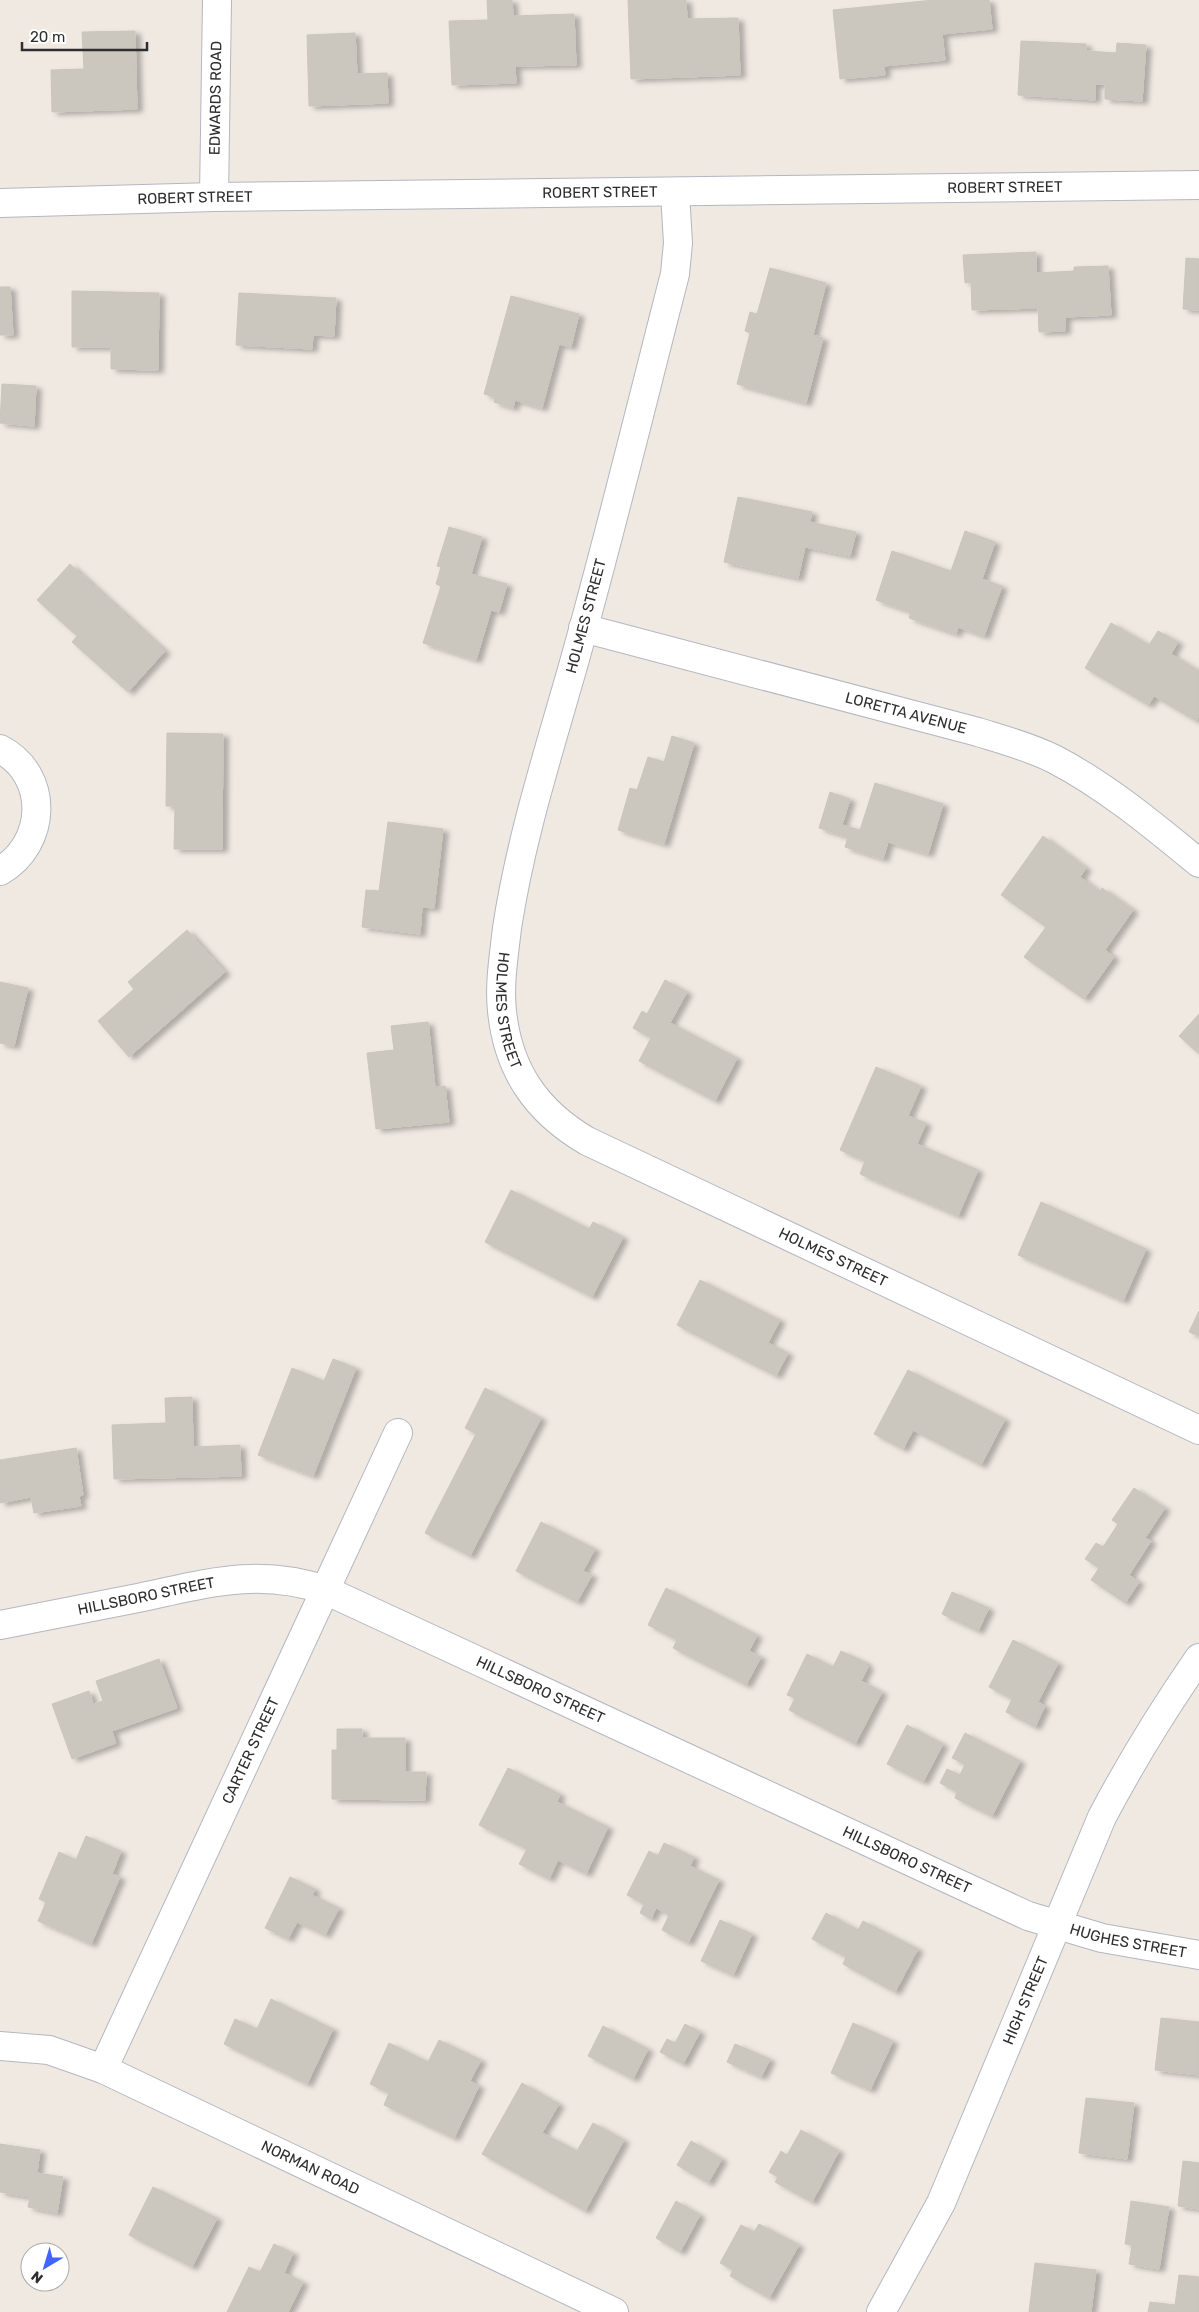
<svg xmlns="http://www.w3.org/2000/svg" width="1199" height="2312" font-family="Rubik,sans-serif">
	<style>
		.building { fill: #cbc7bf; stroke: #cbc5ba; filter: url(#shadow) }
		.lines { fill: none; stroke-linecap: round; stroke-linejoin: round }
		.minor-casing { stroke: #b4b7c1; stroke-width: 30 }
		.tertiary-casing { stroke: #b4b7c1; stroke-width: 30 }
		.minor { stroke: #fff; stroke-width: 28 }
		.tertiary { stroke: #fff; stroke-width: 28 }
		.labels { text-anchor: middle; stroke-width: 4.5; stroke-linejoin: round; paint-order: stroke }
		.street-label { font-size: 15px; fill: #2e2e2e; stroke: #fff }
	</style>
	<defs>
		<filter id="shadow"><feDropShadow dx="5.5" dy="3" stdDeviation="2.5" flood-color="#0004"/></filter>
	</defs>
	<rect width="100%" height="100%" fill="#efe9e1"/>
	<g class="building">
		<path d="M487,0H512L513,16L574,14L576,65L515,66L516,83L452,85L449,21L488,20Z"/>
		<path d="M628,0H686L687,19L738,18L740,75L631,79Z"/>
		<path d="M934,0H989L992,29L942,34L945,60L884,66L885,75L840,79L833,10Z"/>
		<path d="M135,31L137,109L52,112L51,70L84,69L82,32Z"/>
		<path d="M355,33L357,74L387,73L388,103L309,106L307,35Z"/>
		<path d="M1021,41L1086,44V51L1116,53L1117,43L1146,45L1142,101L1105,99V84H1095V100L1018,95Z"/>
		<path d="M1036,252V273L1074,271V267L1108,266L1111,315L1065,317V331L1039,332L1038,308L972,310L971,282L965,283L963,255Z"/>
		<path d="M1186,258L1199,259V310L1183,309Z"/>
		<path d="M770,268L826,283L813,335L823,338L806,403L737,384L750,333L745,331L750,312L757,314Z"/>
		<path d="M0,287H10L13,335H0Z"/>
		<path d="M72,291L159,293L158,370L111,369V347H72Z"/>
		<path d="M239,293L336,298L334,336L313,335L312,349L236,345Z"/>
		<path d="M511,296L579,314L571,347L559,344L542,408L515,400L513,408L494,402L495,397L484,394Z"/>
		<path d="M2,384L36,386L34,426L0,423Z"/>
		<path d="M738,497L812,512L810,522L856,532L850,556L805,547L798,578L724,562Z"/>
		<path d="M449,527L482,537L471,574L507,584L499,612L491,610L476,660L423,643L441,586L436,584L441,567L437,566Z"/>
		<path d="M965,531L995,542L982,579L1002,586L984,636L958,627L956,634L909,618L911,612L876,600L892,551L951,571Z"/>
		<path d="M70,564L165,651L128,692L72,642L77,636L37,600Z"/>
		<path d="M1111,623L1149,645L1158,631L1178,642L1171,654L1199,671V716L1196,721L1154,696L1148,705L1085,668Z"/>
		<path d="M167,733L223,734L222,849H174L175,806H166Z"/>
		<path d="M672,736L694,743L664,844L618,830L630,788L637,790L648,757L664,762Z"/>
		<path d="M875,783L943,804L928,854L888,842L883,859L845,847L848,837L819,828L830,792L850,799L842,825L860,830Z"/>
		<path d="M388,822L443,829L434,908L422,907L420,934L362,927L366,890L379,891Z"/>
		<path d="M1043,836L1086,868L1080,877L1100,892L1102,888L1133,910L1105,950L1114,957L1084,999L1024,957L1046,927L1001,895Z"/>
		<path d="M187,930L225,972L129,1057L98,1021L134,989L128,982Z"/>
		<path d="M665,980L687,992L670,1023L737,1058L715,1101L639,1061L651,1038L633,1028L642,1011L647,1014Z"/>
		<path d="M0,982L28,988L14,1046L0,1043Z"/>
		<path d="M1199,1014V1054L1179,1036Z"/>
		<path d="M428,1022L435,1087L445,1086L449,1122L376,1129L367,1053L394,1050L391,1026Z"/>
		<path d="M876,1067L921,1086L908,1116L926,1123L917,1144L978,1170L958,1216L860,1174L865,1161L840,1150Z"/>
		<path d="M511,1190L589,1229L593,1222L623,1237L592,1297L485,1242Z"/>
		<path d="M1041,1202L1146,1249L1123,1301L1018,1255Z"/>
		<path d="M700,1280L780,1320L768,1343L788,1353L776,1376L677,1325Z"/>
		<path d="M1199,1311V1336L1189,1332Z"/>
		<path d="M333,1359L356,1368L313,1476L258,1455L292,1368L324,1381Z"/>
		<path d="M908,1370L1005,1419L981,1465L913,1430L903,1449L874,1434Z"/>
		<path d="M485,1388L541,1418L470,1556L425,1533L476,1434L465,1428Z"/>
		<path d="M192,1397L193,1447L240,1445L241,1476L114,1479L112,1425L166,1423L165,1398Z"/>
		<path d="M76,1448L83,1495L79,1496L81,1506L34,1513L31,1497L0,1503V1460Z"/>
		<path d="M1134,1488L1165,1508L1145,1538L1151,1541L1129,1575L1139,1582L1125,1603L1091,1580L1099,1568L1085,1559L1096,1543L1103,1547L1118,1524L1112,1520Z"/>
		<path d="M541,1522L595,1549L583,1571L592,1575L577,1602L516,1571Z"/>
		<path d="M666,1588L757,1635L749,1651L761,1657L746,1685L673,1648L677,1640L648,1625Z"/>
		<path d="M952,1592L989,1608L978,1631L942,1614Z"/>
		<path d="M1013,1640L1058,1663L1038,1702L1045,1706L1035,1727L1006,1712L1012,1699L989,1687Z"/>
		<path d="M841,1651L865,1662L868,1667L861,1681L882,1692L855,1744L789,1710L795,1698L787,1695L807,1654L833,1667Z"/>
		<path d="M159,1659L177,1708L112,1731L116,1743L72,1759L52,1704L89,1691L93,1704L103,1701L96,1681Z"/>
		<path d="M907,1725L943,1744L923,1782L887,1764Z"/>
		<path d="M337,1729H362V1738H405V1772H426L425,1800L332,1799V1750H337Z"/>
		<path d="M965,1733L1020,1761L992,1816L955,1798L957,1792L940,1783L947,1769L960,1775L965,1764L952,1758Z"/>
		<path d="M508,1768L560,1794L557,1802L608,1827L586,1874L558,1860L549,1879L519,1864L527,1849L479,1825Z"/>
		<path d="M86,1836L121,1851L112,1874L120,1877L91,1944L38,1921L46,1902L39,1899L59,1852L76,1860Z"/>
		<path d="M664,1843L694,1857L690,1866L719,1880L688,1943L662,1930L669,1915L656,1908L651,1919L640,1913L644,1904L627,1895L649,1851L658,1856Z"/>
		<path d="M290,1877L315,1889L312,1895L339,1908L325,1935L297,1922L288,1939L265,1928Z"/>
		<path d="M826,1913L858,1930L863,1921L918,1949L895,1992L843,1964L846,1957L812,1939Z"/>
		<path d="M720,1920L752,1934L733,1975L701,1961Z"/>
		<path d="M271,1999L333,2029L307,2084L224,2044L235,2019L257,2029Z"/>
		<path d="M1161,2018L1199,2022V2075L1155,2070Z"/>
		<path d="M853,2023L893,2041L870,2090L831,2073Z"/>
		<path d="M685,2024L700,2032L683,2064L660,2052L667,2039L675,2043Z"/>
		<path d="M603,2026L648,2049L633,2079L588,2056Z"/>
		<path d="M439,2040L481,2060L470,2081L479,2086L454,2138L384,2105L389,2093L370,2084L389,2043L428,2062Z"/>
		<path d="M735,2044L770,2059L761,2077L727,2062Z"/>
		<path d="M522,2083L559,2104L542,2133L577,2151L593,2123L624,2140L585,2211L482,2154Z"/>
		<path d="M1086,2098L1134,2103L1127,2159L1079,2153Z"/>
		<path d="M801,2130L839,2151L812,2202L775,2182L778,2177L769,2172L781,2151L787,2155Z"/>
		<path d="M691,2141L722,2159L708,2183L677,2165Z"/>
		<path d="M0,2144L40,2150L37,2173L63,2177L57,2213L28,2207L30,2197L0,2192Z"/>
		<path d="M1183,2161L1199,2163V2209L1178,2206Z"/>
		<path d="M153,2187L217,2218L192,2267L129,2235Z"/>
		<path d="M676,2201L700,2215L680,2252L656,2238Z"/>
		<path d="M1131,2201L1169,2207L1159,2269L1129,2264L1132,2245L1125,2244Z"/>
		<path d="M759,2224L799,2245L769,2298L730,2276L733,2270L720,2263L741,2225L754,2232Z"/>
		<path d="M274,2244L293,2253L284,2273L303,2282L288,2312H227L249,2267L260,2272Z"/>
		<path d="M1035,2263L1096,2270L1091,2312H1029Z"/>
		<path d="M1179,2275L1199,2277V2312H1148L1150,2302L1175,2305Z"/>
	</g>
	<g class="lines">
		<g class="minor-casing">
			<g id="minor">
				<path id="s1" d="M675,193L678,243L675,274C642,402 611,531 575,659C550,748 521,836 507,928C504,955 499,984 502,1011C508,1070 536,1111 587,1141L1199,1430"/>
				<path id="s2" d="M214,197L217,0"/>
				<path id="s3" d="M0,203L214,197L1199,185"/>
				<path id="s4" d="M583,628L978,732C1004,740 1030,747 1054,759C1106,786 1154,826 1199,863"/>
				<path d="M0,749C50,775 47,844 0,871"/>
				<path id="s5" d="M0,1625C46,1616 92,1607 138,1598C205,1584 257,1567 325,1590L1028,1916L1102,1938L1199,1955"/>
				<path id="s6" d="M0,2046L49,2050L103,2069L614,2312"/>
				<path id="s7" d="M103,2069L398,1433"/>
			</g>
		</g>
		<g class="tertiary-casing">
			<g id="tertiary">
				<path id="s8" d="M881,2312L941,2203L1102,1817C1131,1762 1163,1710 1199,1658"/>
			</g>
		</g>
		<use href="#minor" class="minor"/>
		<use href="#tertiary" class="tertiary"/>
	</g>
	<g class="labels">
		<g class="street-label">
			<text dy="5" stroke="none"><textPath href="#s2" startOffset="99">EDWARDS ROAD</textPath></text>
			<text dy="5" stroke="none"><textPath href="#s3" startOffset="1005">ROBERT STREET</textPath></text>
			<text dy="5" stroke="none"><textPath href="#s3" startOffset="600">ROBERT STREET</textPath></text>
			<text dy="5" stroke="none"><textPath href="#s3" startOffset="195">ROBERT STREET</textPath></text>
			<text transform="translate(586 616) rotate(-75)" y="5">HOLMES STREET</text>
			<text dy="5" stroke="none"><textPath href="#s4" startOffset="334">LORETTA AVENUE</textPath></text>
			<text dy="5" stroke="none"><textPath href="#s1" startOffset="840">HOLMES STREET</textPath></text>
			<text dy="5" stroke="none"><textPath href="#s1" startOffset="1274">HOLMES STREET</textPath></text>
			<text dy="5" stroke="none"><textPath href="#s5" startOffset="149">HILLSBORO STREET</textPath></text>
			<text dy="5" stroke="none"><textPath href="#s5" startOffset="568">HILLSBORO STREET</textPath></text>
			<text dy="5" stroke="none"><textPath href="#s7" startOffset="351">CARTER STREET</textPath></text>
			<text dy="5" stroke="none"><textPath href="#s5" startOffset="972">HILLSBORO STREET</textPath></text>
			<text dy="5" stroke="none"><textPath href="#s5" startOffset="1209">HUGHES STREET</textPath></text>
			<text dy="5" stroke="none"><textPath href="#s8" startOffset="344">HIGH STREET</textPath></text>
			<text dy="5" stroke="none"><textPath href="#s6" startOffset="336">NORMAN ROAD</textPath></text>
		</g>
	</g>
	<g transform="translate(45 2267) rotate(218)"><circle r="24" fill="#ffffff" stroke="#ababab"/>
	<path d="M0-4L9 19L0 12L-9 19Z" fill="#4264fb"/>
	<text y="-8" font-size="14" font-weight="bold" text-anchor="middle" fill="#2e2e2e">N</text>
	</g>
	<path d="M22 42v8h125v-8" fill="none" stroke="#2e2e2e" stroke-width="2.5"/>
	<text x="30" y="42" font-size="15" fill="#2e2e2e" stroke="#ffffff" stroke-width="4" paint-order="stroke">20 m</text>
</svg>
